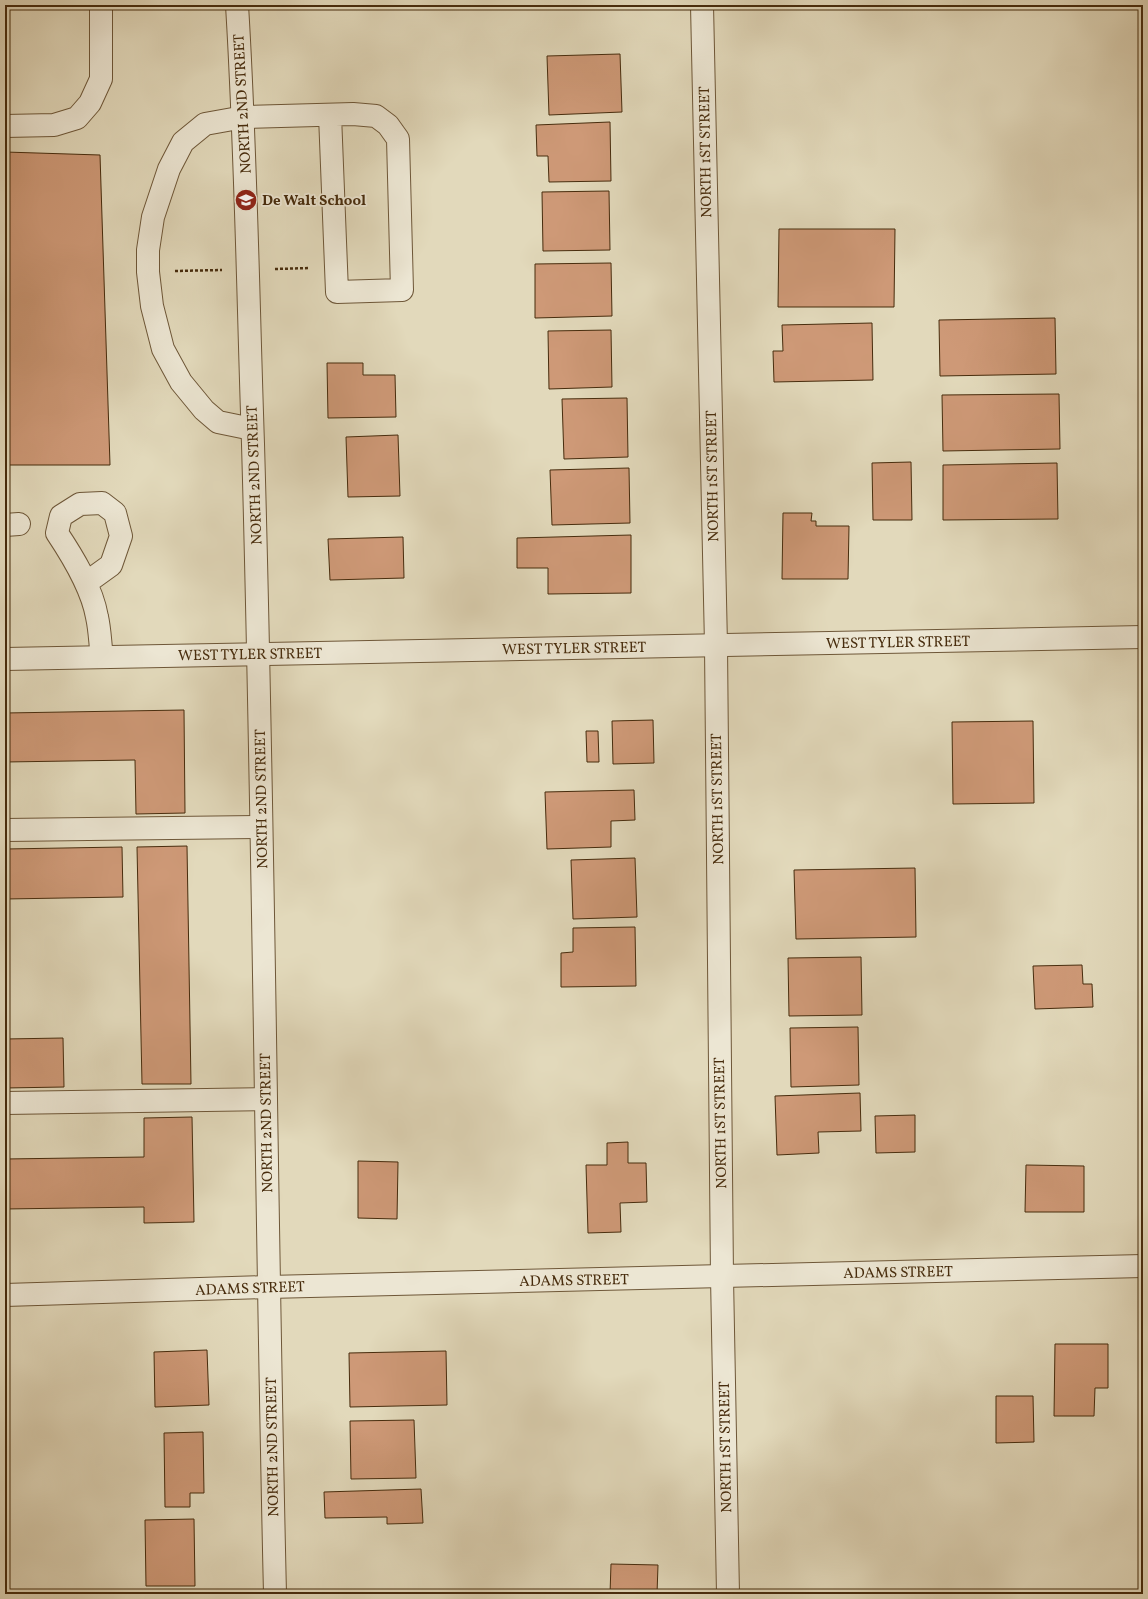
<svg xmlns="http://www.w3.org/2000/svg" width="1148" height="1599" font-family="Vollkorn,serif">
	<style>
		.building { fill: #ce9977; stroke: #472c0d }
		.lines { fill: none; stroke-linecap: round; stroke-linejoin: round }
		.minor-casing { stroke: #6e5738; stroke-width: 24 }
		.path { stroke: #472c0d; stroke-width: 2.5; stroke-dasharray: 3 2; stroke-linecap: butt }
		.minor { stroke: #ece6d3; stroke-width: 22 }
		.labels { text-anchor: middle; stroke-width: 3.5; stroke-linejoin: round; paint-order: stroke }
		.street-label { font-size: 15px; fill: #472c0d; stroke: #ece6d3 }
		.poi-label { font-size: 15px; font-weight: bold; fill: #472c0d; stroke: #ece6d3; text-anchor: start }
	</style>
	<rect width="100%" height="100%" fill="#e2d9bb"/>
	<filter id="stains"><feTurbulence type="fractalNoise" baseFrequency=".005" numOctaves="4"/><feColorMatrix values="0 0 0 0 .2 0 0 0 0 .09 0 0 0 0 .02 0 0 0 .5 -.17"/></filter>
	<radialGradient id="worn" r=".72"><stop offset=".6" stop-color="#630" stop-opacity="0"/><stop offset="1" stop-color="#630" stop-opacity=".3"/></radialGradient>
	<g class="building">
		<path d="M620,54L622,112L549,115L547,56Z"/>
		<path d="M610,122L611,181L549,182L548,156H537L536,125Z"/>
		<path d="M5,152L100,155L110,465H5Z"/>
		<path d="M609,191L610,250L543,251L542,192Z"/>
		<path d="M779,229H895L894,307H778Z"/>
		<path d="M611,263L612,316L535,318V264Z"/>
		<path d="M1055,318L1056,374L940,376L939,320Z"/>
		<path d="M872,323L873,380L774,382L773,351H783L782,325Z"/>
		<path d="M611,330L612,387L549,389L548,331Z"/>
		<path d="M327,363H363V375H395L396,417L328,418Z"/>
		<path d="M1059,394L1060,449L943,451L942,395Z"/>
		<path d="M627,398L628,457L564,459L562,399Z"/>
		<path d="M398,435L400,496L348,497L346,437Z"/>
		<path d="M911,462L912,520H873L872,463Z"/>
		<path d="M1057,463L1058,519L943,520V465Z"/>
		<path d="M629,468L630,523L552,525L550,470Z"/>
		<path d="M783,513H812L811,521H816V526H849L848,579H782Z"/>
		<path d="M631,535V593L548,594V568H517V538Z"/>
		<path d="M403,537L404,578L330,580L328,539Z"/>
		<path d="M184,710L185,813L136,814L135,760L5,762V713Z"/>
		<path d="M653,720L654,763L613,764L612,721Z"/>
		<path d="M1033,721L1034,803L953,804L952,722Z"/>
		<path d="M586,731H598L599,762H587Z"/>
		<path d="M634,790L635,820L611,821V847L547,849L545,792Z"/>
		<path d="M187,846L191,1084H142L137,847Z"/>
		<path d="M122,847L123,897L5,899V849Z"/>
		<path d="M635,858L637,917L573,919L571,860Z"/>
		<path d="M915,868L916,937L796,939L794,870Z"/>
		<path d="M635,927L636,986L561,987V953L573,952V928Z"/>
		<path d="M861,957L862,1015L789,1016L788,958Z"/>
		<path d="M1082,965L1083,984H1092L1093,1007L1035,1009L1033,966Z"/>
		<path d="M858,1027L859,1085L791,1087L790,1028Z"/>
		<path d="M63,1038L64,1087L5,1088V1039Z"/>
		<path d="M860,1093L861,1131L818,1132L819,1153L777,1155L775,1096Z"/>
		<path d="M915,1115V1152L876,1153L875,1116Z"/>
		<path d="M192,1117L194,1222L144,1223V1207L5,1209V1159L144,1157V1118Z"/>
		<path d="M628,1142V1163H646L647,1202L620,1203L621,1232L588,1233L586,1165H607V1143Z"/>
		<path d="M358,1161L398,1162L397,1219L358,1218Z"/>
		<path d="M1026,1165L1084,1166V1212H1025Z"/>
		<path d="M1055,1344H1108V1388H1095L1094,1416H1054Z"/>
		<path d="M207,1350L209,1405L155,1407L154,1352Z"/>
		<path d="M446,1351L447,1405L350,1407L349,1353Z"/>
		<path d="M996,1396H1033L1034,1442L996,1443Z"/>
		<path d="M414,1420L416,1478L351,1479L350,1421Z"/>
		<path d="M203,1432L204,1493H190V1507H165L164,1433Z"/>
		<path d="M421,1489L423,1523L387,1524V1517L325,1518L324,1492Z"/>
		<path d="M194,1519L195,1586H146L145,1520Z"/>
		<path d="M611,1564L658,1565L657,1594H610Z"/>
	</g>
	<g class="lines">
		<g class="minor-casing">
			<g id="minor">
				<path d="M237,5C246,151 248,298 253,444C264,827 266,1211 275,1594"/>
				<path d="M702,5L716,645L722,1277L728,1594"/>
				<path d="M5,126L54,125L77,118L90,103L101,79V5"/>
				<path d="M252,429L218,422L204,410L181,382L163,349L152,306L148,272V250L153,217L169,169L183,142L205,124L244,117L353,114L376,116L388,125L398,139L402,290L337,292L330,115"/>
				<path d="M5,525L19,524"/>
				<path d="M86,583L111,565L121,536L115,513L102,503L80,504L61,516L57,533C73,557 92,588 97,617C100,630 100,643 102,657"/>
				<path d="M5,659L1143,637"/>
				<path d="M5,830L261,827"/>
				<path d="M5,1103L265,1099"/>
				<path d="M5,1295L268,1287L1143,1266"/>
			</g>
		</g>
		<g class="path">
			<path d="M275,269L310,268"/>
			<path d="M175,271L222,270"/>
		</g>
		<use href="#minor" class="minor"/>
	</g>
	<defs>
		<g id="school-disc" transform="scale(1.15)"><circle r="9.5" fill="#8f2418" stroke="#ece6d3"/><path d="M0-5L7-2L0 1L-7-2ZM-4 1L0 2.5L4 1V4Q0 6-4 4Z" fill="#fff"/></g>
	</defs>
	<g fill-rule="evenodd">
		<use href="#school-disc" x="246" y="200"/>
	</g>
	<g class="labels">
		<g class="street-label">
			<text transform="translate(242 104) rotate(-93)" y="5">NORTH 2ND STREET</text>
			<text transform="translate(705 152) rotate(-91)" y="5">NORTH 1ST STREET</text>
			<text transform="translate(254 475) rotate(-92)" y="5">NORTH 2ND STREET</text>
			<text transform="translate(712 476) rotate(-91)" y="5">NORTH 1ST STREET</text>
			<text transform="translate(898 642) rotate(-1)" y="5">WEST TYLER STREET</text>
			<text transform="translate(574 648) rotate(-1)" y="5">WEST TYLER STREET</text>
			<text transform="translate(250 654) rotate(-1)" y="5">WEST TYLER STREET</text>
			<text transform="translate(261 799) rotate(-91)" y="5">NORTH 2ND STREET</text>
			<text transform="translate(717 799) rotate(-91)" y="5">NORTH 1ST STREET</text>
			<text transform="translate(266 1123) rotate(-91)" y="5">NORTH 2ND STREET</text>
			<text transform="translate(720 1123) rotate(-91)" y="5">NORTH 1ST STREET</text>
			<text transform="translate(898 1272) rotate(-1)" y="5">ADAMS STREET</text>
			<text transform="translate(574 1280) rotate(-1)" y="5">ADAMS STREET</text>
			<text transform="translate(250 1288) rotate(-2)" y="5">ADAMS STREET</text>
			<text transform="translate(272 1447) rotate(-91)" y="5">NORTH 2ND STREET</text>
			<text transform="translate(725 1447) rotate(-91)" y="5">NORTH 1ST STREET</text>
		</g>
		<g class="poi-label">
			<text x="262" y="205">De Walt School</text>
		</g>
	</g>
	<rect width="1148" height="1599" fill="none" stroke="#e2d9bb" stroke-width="20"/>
	<rect x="6" y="6" width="1136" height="1587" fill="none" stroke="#472c0d" stroke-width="2"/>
	<rect x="10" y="10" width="1128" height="1579" fill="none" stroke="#472c0d"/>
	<rect width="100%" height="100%" filter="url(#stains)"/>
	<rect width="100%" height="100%" fill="url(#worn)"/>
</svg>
